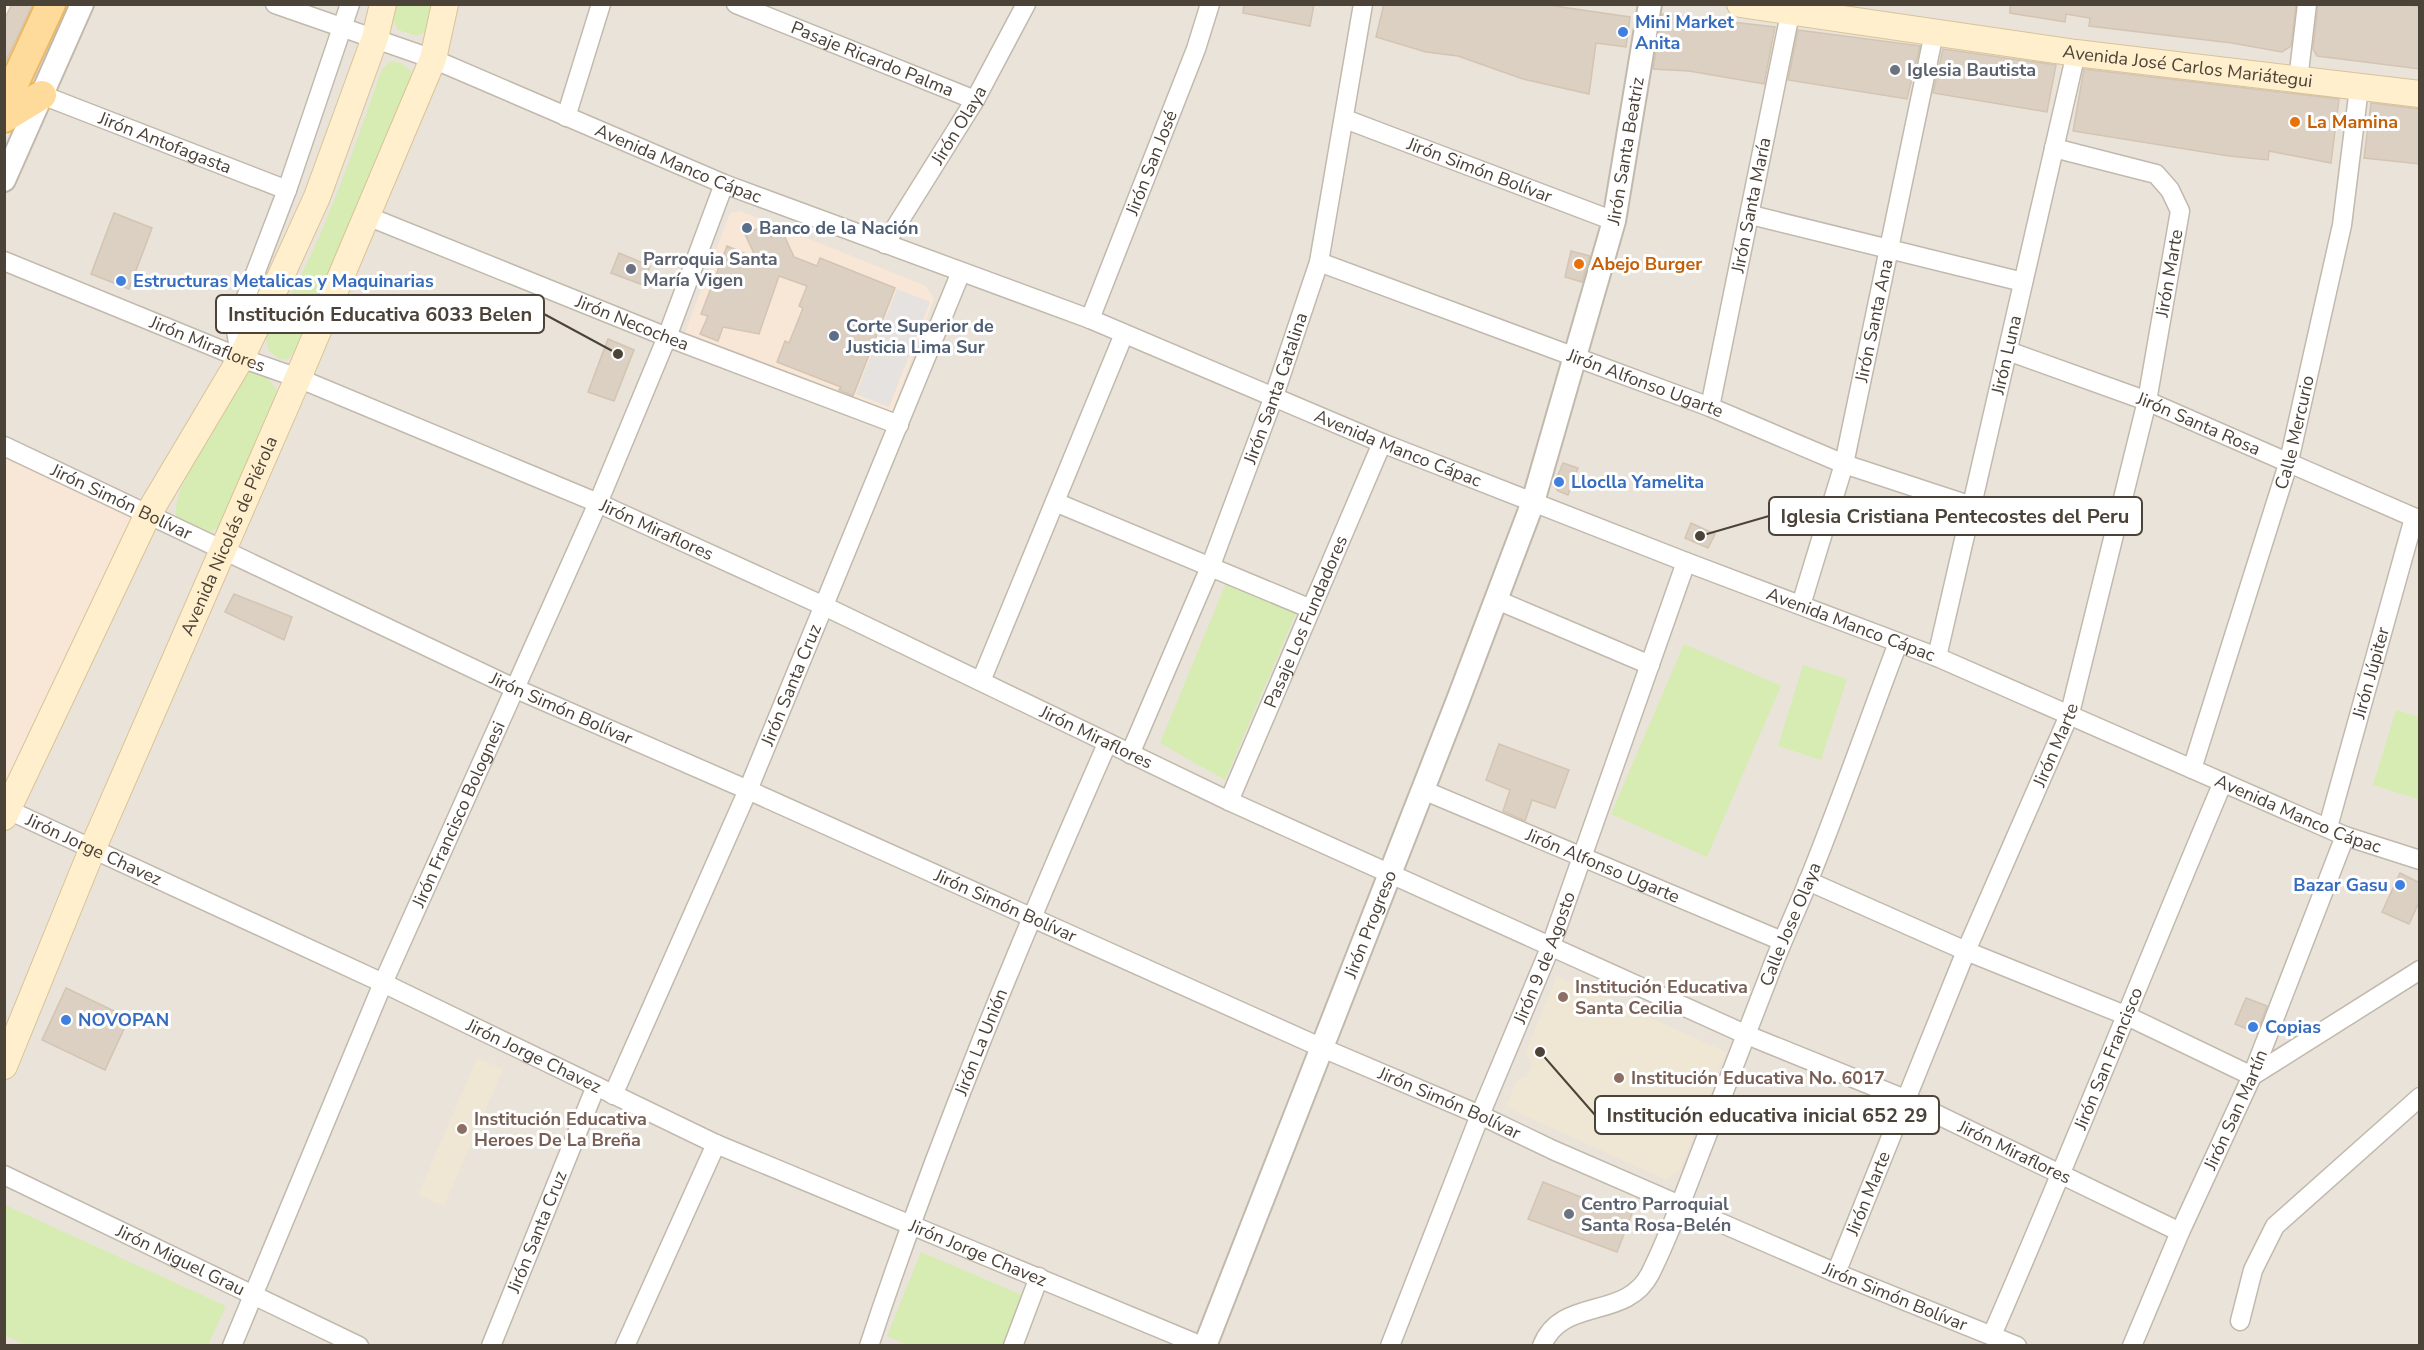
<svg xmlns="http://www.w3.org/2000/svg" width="2424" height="1350" font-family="'Nunito Sans',sans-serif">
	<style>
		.residential { fill: #eae3d9 }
		.commercial { fill: #f8e7d6 }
		.education { fill: #f0e6d4 }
		.green { fill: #d6ecb2 }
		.parking { fill: #e5e2df }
		.building { fill: #dcd0c2; stroke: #d4c4b2; stroke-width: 1.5 }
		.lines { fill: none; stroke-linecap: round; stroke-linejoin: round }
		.minor-casing { stroke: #c2b9ad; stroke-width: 21 }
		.tertiary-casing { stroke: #c2b9ad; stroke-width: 26 }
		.secondary-casing { stroke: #d8c399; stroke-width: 28 }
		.primary-casing { stroke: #ebb864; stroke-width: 32 }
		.minor { stroke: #fff; stroke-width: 18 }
		.tertiary { stroke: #fff; stroke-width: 22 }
		.secondary { stroke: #ffefcc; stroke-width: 26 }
		.primary { stroke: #ffdb9b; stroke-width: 28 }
		.shop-dot { fill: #3f7fe0; stroke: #fff; stroke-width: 2 }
		.worship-dot { fill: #6b7280; stroke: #fff; stroke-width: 2 }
		.food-dot { fill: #e8710a; stroke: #fff; stroke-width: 2 }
		.service-dot { fill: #5c6f8a; stroke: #fff; stroke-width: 2 }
		.education-dot { fill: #8d6e63; stroke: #fff; stroke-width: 2 }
		.labels { text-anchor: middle; stroke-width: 6; stroke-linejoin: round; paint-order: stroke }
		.shop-label { font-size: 18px; font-weight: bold; fill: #366cbe; stroke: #fff; text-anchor: start }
		.street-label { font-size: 18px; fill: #4b4238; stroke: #fff }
		.worship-label { font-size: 18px; font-weight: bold; fill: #5b616d; stroke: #fff; text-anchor: start }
		.food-label { font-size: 18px; font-weight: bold; fill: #c56008; stroke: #fff; text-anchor: start }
		.service-label { font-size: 18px; font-weight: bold; fill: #4e5e75; stroke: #fff; text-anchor: start }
		.education-label { font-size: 18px; font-weight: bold; fill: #785e54; stroke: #fff; text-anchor: start }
		.leader { fill: none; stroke: #4b4238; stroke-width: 2 }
		.callout-dot { fill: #4b4238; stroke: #fff; stroke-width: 2 }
		.callout { fill: #fff; stroke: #4b4238; stroke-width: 2 }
		.callout-label { font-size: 20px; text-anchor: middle; font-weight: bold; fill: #4b4238 }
	</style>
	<rect width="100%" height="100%" fill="#f6f2eb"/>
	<path class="residential" d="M66,5H2419V1345L5,1346V139Z"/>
	<g class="commercial">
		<path d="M740,211L926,286L934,299L892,412L685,333L730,213Z"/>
		<path d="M5,445L140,500L5,798Z"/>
	</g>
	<g class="education">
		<path d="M1557,976L1726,1052L1680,1170L1666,1180L1506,1107L1517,1080L1527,1077L1532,1064L1526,1052Z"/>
		<path d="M477,1058L503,1069L444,1206L418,1195Z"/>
	</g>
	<g class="green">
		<path d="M396,5H435L426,31L417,36L398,30L393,20Z"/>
		<path d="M391,61L401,63L411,71L409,86L298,347L288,359L281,360L269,351L266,338C317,259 351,158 382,69Z"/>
		<path d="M250,370L264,375L280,393L222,525C214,531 206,534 196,530C189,528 181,525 177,518C167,495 228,402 242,377Z"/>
		<path d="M1226,583L1296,613L1225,780L1160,743Z"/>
		<path d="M1684,644L1781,686L1707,857L1611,814Z"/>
		<path d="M1803,665L1847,679L1821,760L1778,746Z"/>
		<path d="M2396,710L2419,717L2418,799L2373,785Z"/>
		<path d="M5,1205L226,1306L208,1345L27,1346L5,1335Z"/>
		<path d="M921,1252L1022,1295L1003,1345H907L887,1336Z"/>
	</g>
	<path class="parking" d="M897,289L930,302L889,407L856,394Z"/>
	<g class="building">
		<path d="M12,4H33L4,65V20Z"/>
		<path d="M1244,4H1314L1310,26L1243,13Z"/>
		<path d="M1384,4H1541L1630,17L1626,47L1596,43L1589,94L1523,79L1458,56L1426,52L1376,37Z"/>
		<path d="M2010,4H2296L2291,46L2282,52L2232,43L2089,26L2090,18L2066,14L2065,22L2010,13Z"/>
		<path d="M2318,4H2404L2420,7V69L2317,56L2313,49Z"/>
		<path d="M1662,14L1775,27L1764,84L1689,71L1653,69Z"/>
		<path d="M1798,30L1920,46L1907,99L1788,80Z"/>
		<path d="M1943,49L2056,65L2047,112L1933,93Z"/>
		<path d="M2084,69L2339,99L2331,163L2269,151L2268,160L2229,156L2073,131Z"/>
		<path d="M2371,103L2420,109V164L2364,158Z"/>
		<path d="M114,213L152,228L129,289L91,274Z"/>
		<path d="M765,225L770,237L784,235L794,257L817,266L820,258L895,288L853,396L839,390L841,387L777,362L785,341L789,343L803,308L799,306L807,286L779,276L759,334L723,327L718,341L700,334L708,316L701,314L727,246L756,258L745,234Z"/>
		<path d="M1571,251L1590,256L1582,282L1565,277Z"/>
		<path d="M619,253L650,266L643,285L611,273Z"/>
		<path d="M608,339L634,350L614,401L588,392Z"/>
		<path d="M1563,463L1578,468L1568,495L1558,491L1554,485Z"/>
		<path d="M1691,523L1715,534L1708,548L1685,538Z"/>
		<path d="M234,594L292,617L284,640L225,612Z"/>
		<path d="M1499,744L1569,770L1555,808L1532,800L1525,821L1503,811L1510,790L1486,780Z"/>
		<path d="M2400,873L2420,883V900L2409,924L2382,912Z"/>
		<path d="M66,988L129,1018L105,1070L42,1040Z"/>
		<path d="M2246,998L2267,1006L2257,1033L2235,1024Z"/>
		<path d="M1543,1182L1611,1209L1616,1197L1635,1206L1617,1252L1528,1219Z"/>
	</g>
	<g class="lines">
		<g class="minor-casing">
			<g id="minor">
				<path id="s1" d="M275,4L433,59L724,184L1090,319L1382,443L1686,562L1937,657L2345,836L2420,860"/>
				<path id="s2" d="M736,4L975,100"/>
				<path d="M2298,80L2307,4"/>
				<path id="s3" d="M42,95L287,190"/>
				<path d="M566,117L601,4"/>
				<path id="s4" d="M1345,119L1614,221"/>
				<path d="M1751,215L2023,282"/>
				<path id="s5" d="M367,216L667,337L899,425"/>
				<path id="s6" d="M885,244L975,100L1026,4"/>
				<path id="s7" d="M4,261L241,358L298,378L598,503L824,606L1229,801L1747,1035L1905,1099L2180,1232"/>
				<path id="s8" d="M1319,262L1710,407L1844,464L1972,506"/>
				<path id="s9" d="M1090,319L1196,49L1210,4"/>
				<path id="s10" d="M2008,351L2147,401L2420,520"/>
				<path d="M241,358L235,326L287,190L350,4"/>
				<path id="s11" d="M1710,407L1792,4"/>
				<path id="s12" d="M4,446L514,688L748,790L1320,1047L1480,1115L1553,1150L1836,1273L2017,1346"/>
				<path d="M1055,502L1311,609"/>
				<path d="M1497,600L1650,665"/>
				<path id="s13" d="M1801,605L1844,464L1934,33"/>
				<path id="s14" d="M1937,657L2076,53"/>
				<path d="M981,681L1124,334"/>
				<path id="s15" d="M1130,754L1211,565L1273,399L1319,262L1363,4"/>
				<path id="s16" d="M2192,769L2289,461L2342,225L2359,88"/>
				<path id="s17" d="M1423,790L1782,941"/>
				<path id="s18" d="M1229,801L1382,443"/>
				<path id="s19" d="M4,808L383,983L716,1144L1202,1346"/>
				<path id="s20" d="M2328,827L2414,518"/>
				<path d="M1808,881L1966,951L2125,1015L2252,1076L2420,970"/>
				<path id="s21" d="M613,1095L748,790L961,272"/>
				<path id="s22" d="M4,1175L359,1346"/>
				<path id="s23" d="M1836,1273L1966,951L2070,713L2147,401L2180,211L2170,190L2156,174L2054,148"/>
				<path d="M2240,1321L2253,1270L2275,1226L2420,1097"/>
				<path id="s24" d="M1992,1335C2072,1152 2145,966 2223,782"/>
				<path id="s25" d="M232,1346L383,983L598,503L667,337L724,184"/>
				<path id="s26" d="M491,1346L596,1086"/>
				<path d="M625,1346L716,1144"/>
				<path id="s27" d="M869,1346C937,1141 1020,941 1107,744"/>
				<path d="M1013,1346L1039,1277"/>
				<path id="s28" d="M1390,1346L1480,1115L1550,948L1686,562"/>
				<path id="s29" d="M1542,1346C1561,1296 1626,1321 1650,1274C1669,1236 1684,1195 1699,1156C1722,1097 1745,1038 1768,978C1780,945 1795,914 1808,882C1840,803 1868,722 1898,643"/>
				<path id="s30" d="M2132,1346L2180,1232L2252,1076L2345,836"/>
			</g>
		</g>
		<g class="tertiary-casing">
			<g id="tertiary">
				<path d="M4,180L82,4"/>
				<path id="s31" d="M1205,1346L1458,700L1533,502L1614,221L1650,4"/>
			</g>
		</g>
		<g class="secondary-casing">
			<g id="secondary">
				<path id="s32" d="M1740,4L2076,53L2420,94"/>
				<path d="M4,817L147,516L241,358L280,278L317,197L375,38L383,4"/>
				<path id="s33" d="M4,1066L92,850L298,378L433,59L445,4"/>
			</g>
		</g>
		<g class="primary-casing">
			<g id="primary">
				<path d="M4,105L51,4"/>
				<path d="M4,118L42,95"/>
			</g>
		</g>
		<use href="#minor" class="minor"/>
		<use href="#tertiary" class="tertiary"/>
		<use href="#secondary" class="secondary"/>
		<use href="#primary" class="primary"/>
	</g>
	<g class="shop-dot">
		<circle cx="1623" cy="32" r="6"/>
		<circle cx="121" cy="281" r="6"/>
		<circle cx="1559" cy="482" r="6"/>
		<circle cx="2400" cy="885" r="6"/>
		<circle cx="66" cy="1020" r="6"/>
		<circle cx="2253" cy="1027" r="6"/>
	</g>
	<g class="worship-dot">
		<circle cx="1895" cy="70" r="6"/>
		<circle cx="631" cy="269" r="6"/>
		<circle cx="1569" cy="1214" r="6"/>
	</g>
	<g class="food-dot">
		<circle cx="2295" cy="122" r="6"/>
		<circle cx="1579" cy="264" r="6"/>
	</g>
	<g class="service-dot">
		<circle cx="747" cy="228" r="6"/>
		<circle cx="834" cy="336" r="6"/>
	</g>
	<g class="education-dot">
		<circle cx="1563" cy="997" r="6"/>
		<circle cx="1619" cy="1078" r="6"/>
		<circle cx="462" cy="1129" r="6"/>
	</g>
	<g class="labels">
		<g class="shop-label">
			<text x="1635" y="28">Mini Market<tspan x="1635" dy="21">Anita</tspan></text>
			<text x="133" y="287">Estructuras Metalicas y Maquinarias</text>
			<text x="1571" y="488">Lloclla Yamelita</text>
			<text x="2388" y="891" text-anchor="end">Bazar Gasu</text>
			<text x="78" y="1026">NOVOPAN</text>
			<text x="2265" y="1033">Copias</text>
		</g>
		<g class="street-label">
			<text dy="6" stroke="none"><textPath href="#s2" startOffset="147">Pasaje Ricardo Palma</textPath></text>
			<text dy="6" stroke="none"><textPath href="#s32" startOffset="452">Avenida José Carlos Mariátegui</textPath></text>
			<text dy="6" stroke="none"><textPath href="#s6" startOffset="140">Jirón Olaya</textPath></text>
			<text dy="6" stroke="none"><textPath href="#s3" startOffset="132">Jirón Antofagasta</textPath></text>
			<text dy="6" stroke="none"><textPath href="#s31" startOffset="1269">Jirón Santa Beatriz</textPath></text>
			<text dy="6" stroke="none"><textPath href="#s9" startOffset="168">Jirón San José</textPath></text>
			<text dy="6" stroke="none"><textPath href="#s1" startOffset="434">Avenida Manco Cápac</textPath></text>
			<text dy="6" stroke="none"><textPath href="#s4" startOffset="144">Jirón Simón Bolívar</textPath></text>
			<text dy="6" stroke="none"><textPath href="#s11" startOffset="206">Jirón Santa María</textPath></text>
			<text dy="6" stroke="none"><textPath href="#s23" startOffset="1058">Jirón Marte</textPath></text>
			<text dy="6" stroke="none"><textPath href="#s13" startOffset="294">Jirón Santa Ana</textPath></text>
			<text dy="6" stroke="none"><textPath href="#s5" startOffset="286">Jirón Necochea</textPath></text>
			<text dy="6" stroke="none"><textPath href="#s7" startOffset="220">Jirón Miraflores</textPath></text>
			<text dy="6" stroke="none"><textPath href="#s14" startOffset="310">Jirón Luna</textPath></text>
			<text dy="6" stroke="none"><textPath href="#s8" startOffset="348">Jirón Alfonso Ugarte</textPath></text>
			<text dy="6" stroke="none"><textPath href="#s15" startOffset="394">Jirón Santa Catalina</textPath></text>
			<text dy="6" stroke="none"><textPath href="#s10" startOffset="204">Jirón Santa Rosa</textPath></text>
			<text dy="6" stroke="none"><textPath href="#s16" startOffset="352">Calle Mercurio</textPath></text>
			<text dy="6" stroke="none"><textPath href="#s1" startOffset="1208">Avenida Manco Cápac</textPath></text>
			<text dy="6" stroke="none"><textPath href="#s12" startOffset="130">Jirón Simón Bolívar</textPath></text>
			<text dy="6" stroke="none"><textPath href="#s7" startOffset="706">Jirón Miraflores</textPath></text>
			<text dy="6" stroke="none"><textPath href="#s33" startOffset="576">Avenida Nicolás de Piérola</textPath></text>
			<text dy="6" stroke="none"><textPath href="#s18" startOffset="195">Pasaje Los Fundadores</textPath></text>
			<text dy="6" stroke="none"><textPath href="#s1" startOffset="1694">Avenida Manco Cápac</textPath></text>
			<text dy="6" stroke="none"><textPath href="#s20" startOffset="160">Jirón Júpiter</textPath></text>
			<text dy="6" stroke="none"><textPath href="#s21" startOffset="447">Jirón Santa Cruz</textPath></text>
			<text dy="6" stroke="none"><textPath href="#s12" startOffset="616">Jirón Simón Bolívar</textPath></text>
			<text dy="6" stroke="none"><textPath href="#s7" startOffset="1192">Jirón Miraflores</textPath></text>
			<text dy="6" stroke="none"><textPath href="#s23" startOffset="572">Jirón Marte</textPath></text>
			<text dy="6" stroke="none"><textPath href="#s1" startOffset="2180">Avenida Manco Cápac</textPath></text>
			<text dy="6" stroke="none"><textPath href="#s25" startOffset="578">Jirón Francisco Bolognesi</textPath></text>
			<text dy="6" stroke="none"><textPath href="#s19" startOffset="99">Jirón Jorge Chavez</textPath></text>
			<text dy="6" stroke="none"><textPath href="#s17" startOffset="195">Jirón Alfonso Ugarte</textPath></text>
			<text dy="6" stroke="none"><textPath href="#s12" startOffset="1102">Jirón Simón Bolívar</textPath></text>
			<text dy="6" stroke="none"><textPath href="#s31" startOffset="453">Jirón Progreso</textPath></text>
			<text dy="6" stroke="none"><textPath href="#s29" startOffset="512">Calle Jose Olaya</textPath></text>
			<text dy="6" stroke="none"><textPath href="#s28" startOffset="418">Jirón 9 de Agosto</textPath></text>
			<text dy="6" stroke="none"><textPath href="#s27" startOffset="324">Jirón La Unión</textPath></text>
			<text dy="6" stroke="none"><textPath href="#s19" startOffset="585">Jirón Jorge Chavez</textPath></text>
			<text dy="6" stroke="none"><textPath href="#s24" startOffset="300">Jirón San Francisco</textPath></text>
			<text dy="6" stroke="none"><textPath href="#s12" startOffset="1588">Jirón Simón Bolívar</textPath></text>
			<text dy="6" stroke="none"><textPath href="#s30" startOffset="258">Jirón San Martín</textPath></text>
			<text dy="6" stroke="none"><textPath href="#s7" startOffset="2200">Jirón Miraflores</textPath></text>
			<text dy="6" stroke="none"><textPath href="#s23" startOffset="86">Jirón Marte</textPath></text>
			<text dy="6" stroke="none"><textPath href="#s26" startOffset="123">Jirón Santa Cruz</textPath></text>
			<text dy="6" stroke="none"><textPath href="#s19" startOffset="1071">Jirón Jorge Chavez</textPath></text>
			<text dy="6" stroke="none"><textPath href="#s22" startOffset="196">Jirón Miguel Grau</textPath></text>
			<text dy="6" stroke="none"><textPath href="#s12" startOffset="2074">Jirón Simón Bolívar</textPath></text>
		</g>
		<g class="worship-label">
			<text x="1907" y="76">Iglesia Bautista</text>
			<text x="643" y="265">Parroquia Santa<tspan x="643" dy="21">María Vigen</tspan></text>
			<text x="1581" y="1210">Centro Parroquial<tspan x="1581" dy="21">Santa Rosa-Belén</tspan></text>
		</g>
		<g class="food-label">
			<text x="2307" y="128">La Mamina</text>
			<text x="1591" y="270">Abejo Burger</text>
		</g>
		<g class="service-label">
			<text x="759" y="234">Banco de la Nación</text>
			<text x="846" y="332">Corte Superior de<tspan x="846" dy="21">Justicia Lima Sur</tspan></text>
		</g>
		<g class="education-label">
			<text x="1575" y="993">Institución Educativa<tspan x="1575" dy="21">Santa Cecilia</tspan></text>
			<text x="1631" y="1084">Institución Educativa No. 6017</text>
			<text x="474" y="1125">Institución Educativa<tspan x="474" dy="21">Heroes De La Breña</tspan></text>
		</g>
	</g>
	<path class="leader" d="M618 354L544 314M1700 536L1769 516M1540 1052L1595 1115"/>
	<g class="callout-dot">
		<circle cx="618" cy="354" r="6"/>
		<circle cx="1700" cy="536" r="6"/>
		<circle cx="1540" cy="1052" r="6"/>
	</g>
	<g class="callout">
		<rect x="216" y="295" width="328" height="38" rx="6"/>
		<rect x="1769" y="497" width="373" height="38" rx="6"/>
		<rect x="1595" y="1096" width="344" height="38" rx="6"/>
	</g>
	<g class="callout-label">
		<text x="380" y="321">Institución Educativa 6033 Belen</text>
		<text x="1955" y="523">Iglesia Cristiana Pentecostes del Peru</text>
		<text x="1767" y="1122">Institución educativa inicial 652 29</text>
	</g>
	<rect width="2424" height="1350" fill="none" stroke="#4b4238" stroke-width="12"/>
</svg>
